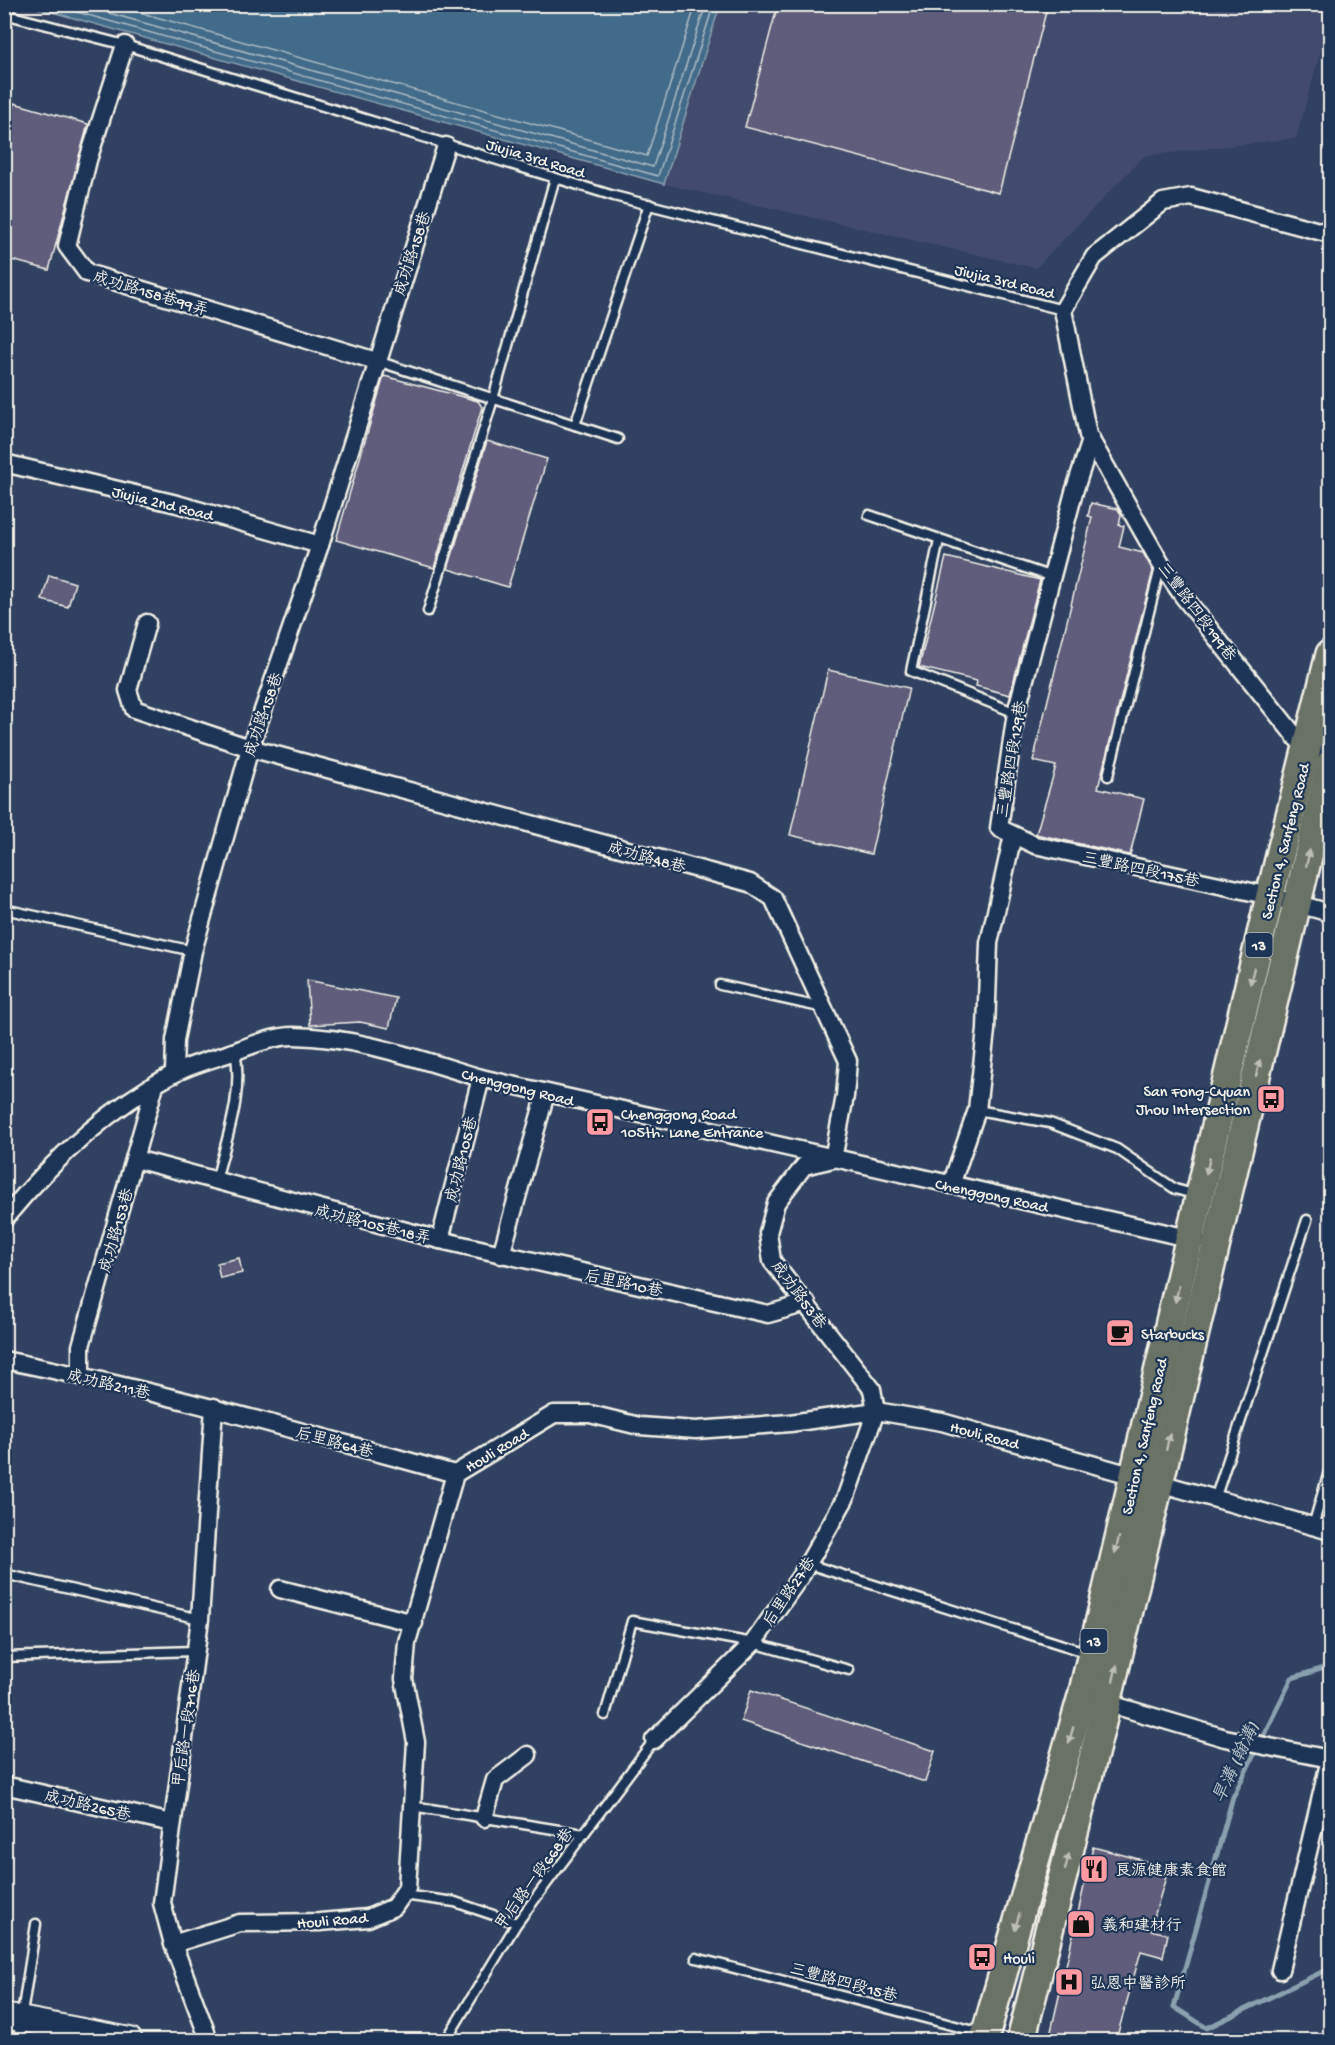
<svg xmlns="http://www.w3.org/2000/svg" width="1335" height="2045" font-family="'Gochi Hand','LXGW WenKai TC',sans-serif">
	<style>
		.built { fill: #424c6d }
		.water { fill: #426b89; stroke: #89a1af; stroke-width: 1.5 }
		.lines { fill: none; stroke-linecap: round; stroke-linejoin: round }
		.shore { stroke: #adbbc2; stroke-width: 1.5 }
		.stream { stroke: #89a1af; stroke-width: 5 }
		.building { fill: #5e5c7c; stroke: #f4f1e8; stroke-width: 1.5 }
		.lane-casing { stroke: #f4f1e8; stroke-width: 13 }
		.street-casing { stroke: #f4f1e8; stroke-width: 21 }
		.secondary-casing { stroke: #f4f1e8; stroke-width: 28 }
		.primary-casing { stroke: #f4f1e8; stroke-width: 32 }
		.lane { stroke: #1d3557; stroke-width: 8 }
		.street { stroke: #1d3557; stroke-width: 16 }
		.secondary { stroke: #1d3557; stroke-width: 24 }
		.primary { stroke: #6b7165; stroke-width: 27 }
		.oneway { fill: #bdbeb4 }
		.labels { text-anchor: middle; stroke-width: 4.5; stroke-linejoin: round; paint-order: stroke }
		.shield { fill: #1d3557; stroke: #b4b9bc; stroke-width: 1.5 }
		.shield-label { font-size: 15px; font-weight: bold; fill: #f4f1e8 }
		.street-label { font-size: 16px; fill: #f4f1e8; stroke: #1d3557 }
		.poi-label { font-size: 16px; fill: #f4f1e8; stroke: #1d3557; text-anchor: start }
		.water-label { font-size: 18px; font-style: italic; fill: #b6c2c7; stroke: #1d3557 }
	</style>
	<rect width="100%" height="100%" fill="#304162"/>
	<filter id="ink" filterUnits="userSpaceOnUse"><feTurbulence type="fractalNoise" baseFrequency=".0167" numOctaves="2"/><feDisplacementMap in="SourceGraphic" scale="12" xChannelSelector="R" yChannelSelector="G"/><feConvolveMatrix kernelMatrix="1 2 1 2 8 2 1 2 1" color-interpolation-filters="sRGB"/></filter>
	<g filter="url(#ink)">
		<path class="built" d="M1330,4V18L1296,138L1144,156L1036,268L664,184L27,5Z"/>
		<path class="water" d="M27,5H720L664,184Z"/>
		<g class="lines">
			<g class="shore">
				<path d="M49,4L658,176L714,4"/>
				<path d="M77,4L653,167L706,4"/>
				<path d="M110,4L647,156L696,4"/>
			</g>
			<path class="stream" d="M1330,1666L1292,1678L1233,1797L1174,2007L1207,2028L1330,1968"/>
		</g>
		<g class="building">
			<path d="M778,4H1048L999,193L745,127Z"/>
			<path d="M14,103L88,124L49,270L4,258V135Z"/>
			<path d="M384,376L478,401L482,407L434,568L336,540Z"/>
			<path d="M487,441L547,459L508,587L448,569Z"/>
			<path d="M1091,503L1118,509L1121,515L1119,525L1124,526L1119,547L1143,553L1153,571L1098,788L1144,799L1130,855L1036,834L1056,766L1033,761L1087,539L1092,517L1088,516Z"/>
			<path d="M946,557L1040,580L1010,695L976,686L977,681L919,667Z"/>
			<path d="M49,575L75,583L68,607L42,600Z"/>
			<path d="M828,670L909,688L871,854L790,835Z"/>
			<path d="M307,980L396,998L389,1028L360,1022L310,1025Z"/>
			<path d="M239,1258L242,1273L220,1278L217,1263Z"/>
			<path d="M751,1690L935,1751L925,1782L741,1721Z"/>
			<path d="M1093,1847L1169,1867L1150,1930L1168,1934L1163,1957L1141,1951L1116,2040H1049Z"/>
		</g>
		<g class="lines">
			<g class="lane-casing">
				<g id="lane">
					<path d="M4,14L125,45L614,196L1063,310"/>
					<path d="M377,361L618,439"/>
					<path d="M575,425L649,204"/>
					<path d="M869,515L1052,577"/>
					<path d="M939,540L911,671L1016,713"/>
					<path d="M428,611L493,399L555,178"/>
					<path d="M1108,776L1161,564"/>
					<path d="M4,909L193,951"/>
					<path d="M720,985L824,1008"/>
					<path d="M977,1110L1050,1123L1117,1149L1175,1189L1197,1195"/>
					<path d="M216,1181C226,1139 244,1095 235,1051"/>
					<path d="M1215,1499L1307,1220"/>
					<path d="M1313,1526L1330,1468"/>
					<path d="M808,1564L1088,1653"/>
					<path d="M4,1574L200,1619"/>
					<path d="M4,1657L195,1651"/>
					<path d="M605,1715L632,1621L753,1643L849,1670"/>
					<path d="M412,1806L584,1834"/>
					<path d="M403,1895L455,1902L517,1923"/>
					<path d="M696,1958L982,2033"/>
					<path d="M18,2040L36,1924"/>
					<path d="M446,2040L517,1923L654,1740"/>
				</g>
			</g>
			<g class="street-casing">
				<g id="street">
					<path d="M125,45L88,160L67,246L87,273L376,361"/>
					<path d="M1330,234L1191,197L1163,202L1094,257L1063,310L1088,435L1161,564L1183,596L1307,751L1330,752"/>
					<path d="M1091,440L1074,492L1016,713L999,828L1035,845L1270,896L1330,913"/>
					<path d="M4,463L177,504L320,545"/>
					<path d="M147,623L128,690L134,709L250,748L750,883L773,898L848,1061L845,1096L833,1159L804,1166L776,1203L768,1233L772,1261L872,1389L876,1411L845,1499L802,1574L753,1643L654,1740"/>
					<path d="M174,1074L175,1040L193,951L250,748L320,545L446,146"/>
					<path d="M135,1159L440,1240L768,1314L807,1303"/>
					<path d="M951,1185L977,1110L986,1030L989,943L1013,835"/>
					<path d="M4,1219C51,1162 107,1109 173,1074C192,1064 213,1059 233,1052C252,1045 274,1036 294,1036C358,1037 421,1060 481,1078L1197,1240"/>
					<path d="M440,1240L481,1078"/>
					<path d="M501,1255L546,1093"/>
					<path d="M4,1360C157,1390 306,1433 455,1474"/>
					<path d="M81,1375V1346L155,1085"/>
					<path d="M280,1589L414,1623"/>
					<path d="M1100,1701L1225,1738L1330,1759"/>
					<path d="M4,1785L172,1823"/>
					<path d="M484,1818L495,1780L528,1755"/>
					<path d="M173,1944L240,1923L320,1922L368,1918L394,1907L407,1888L416,1742L404,1679L407,1642L455,1474L554,1414H590L639,1426L696,1430L790,1423L876,1411L942,1422L1330,1531"/>
					<path d="M1280,1970L1330,1759"/>
					<path d="M209,2040L173,1944L162,1903L200,1619L214,1407"/>
				</g>
			</g>
			<g class="secondary-casing">
				<path id="secondary" d="M4,2016L130,2040"/>
			</g>
			<g class="primary-casing">
				<g id="primary">
					<path d="M984,2040L1082,1696L1270,896L1330,654"/>
					<path d="M1021,2040L1107,1703L1330,764"/>
				</g>
			</g>
			<use href="#lane" class="lane"/>
			<use href="#street" class="street"/>
			<use href="#secondary" class="secondary"/>
			<use href="#primary" class="primary"/>
		</g>
		<defs><path id="oneway-solid" d="M-6-.8H1V-3.2L6.5 0L1 3.2V.8H-6Z" transform="scale(1.5)"/></defs>
		<g class="oneway">
			<use href="#oneway-solid" transform="translate(1308 858) rotate(-77)"/>
			<use href="#oneway-solid" transform="translate(1252 976) rotate(103)"/>
			<use href="#oneway-solid" transform="translate(1258 1068) rotate(-76)"/>
			<use href="#oneway-solid" transform="translate(1208 1166) rotate(103)"/>
			<use href="#oneway-solid" transform="translate(1177 1294) rotate(103)"/>
			<use href="#oneway-solid" transform="translate(1168 1442) rotate(-77)"/>
			<use href="#oneway-solid" transform="translate(1117 1545) rotate(104)"/>
			<use href="#oneway-solid" transform="translate(1115 1673) rotate(-77)"/>
			<use href="#oneway-solid" transform="translate(1071 1735) rotate(106)"/>
			<use href="#oneway-solid" transform="translate(1067 1862) rotate(-76)"/>
			<use href="#oneway-solid" transform="translate(1017 1922) rotate(106)"/>
		</g>
	</g>
	<defs>
		<g id="bus-square" transform="scale(1.5)"><rect x="-9" y="-9" width="18" height="18" rx="4" fill="#ff9aa2" stroke="#1d3557"/><path d="M-5-6H5V4H4V6H2V4H-2V6H-4V4H-5ZM-3.5-4V0h7V-4ZM-3.5 1.2v1.5H-2V1.2ZM2 1.2v1.5H3.5V1.2Z" fill="#111"/></g>
		<g id="cafe-square" transform="scale(1.5)"><rect x="-9" y="-9" width="18" height="18" rx="4" fill="#ff9aa2" stroke="#1d3557"/><path d="M-5.5-4.5H6V0H3Q3 3.5 0 3.5H-2.5Q-5.5 3.5-5.5 0ZM3-3.2v2h1.7v-2ZM-6 4.5H4V6H-6Z" fill="#111"/></g>
		<g id="restaurant-square" transform="scale(1.5)"><rect x="-9" y="-9" width="18" height="18" rx="4" fill="#ff9aa2" stroke="#1d3557"/><path d="M-5-6h1v4h1v-4h1v4h1v-4h1v5L-1.5 .5V6h-2V.5L-5-1ZM5-6V6H3V1.5H1.5Q1.5-4 5-6Z" fill="#111"/></g>
		<g id="shop-square" transform="scale(1.5)"><rect x="-9" y="-9" width="18" height="18" rx="4" fill="#ff9aa2" stroke="#1d3557"/><path d="M-5-2.5h2.3a2.7 3.5 0 0 1 5.4 0H5L5.5 6h-11ZM-1.5-2.5h3a1.5 2.3 0 0 0-3 0Z" fill="#111"/></g>
		<g id="hospital-square" transform="scale(1.5)"><rect x="-9" y="-9" width="18" height="18" rx="4" fill="#ff9aa2" stroke="#1d3557"/><path d="M-5-5h3v3.5h4V-5h3V5h-3V1.5h-4V5h-3Z" fill="#111"/></g>
	</defs>
	<g fill-rule="evenodd">
		<use href="#bus-square" x="1271" y="1099"/>
		<use href="#bus-square" x="600" y="1122"/>
		<use href="#cafe-square" x="1120" y="1333"/>
		<use href="#restaurant-square" x="1094" y="1869"/>
		<use href="#shop-square" x="1081" y="1924"/>
		<use href="#bus-square" x="982" y="1957"/>
		<use href="#hospital-square" x="1069" y="1982"/>
	</g>
	<g class="labels">
		<g class="shield">
			<rect x="1245.5" y="933" width="27" height="24" rx="4.5"/>
			<rect x="1080.5" y="1629" width="27" height="24" rx="4.5"/>
		</g>
		<g class="shield-label">
			<text x="1259" y="950">13</text>
			<text x="1094" y="1646">13</text>
		</g>
		<g class="street-label">
			<text transform="translate(536 157) rotate(17)" y="6">Jiujia 3rd Road</text>
			<text transform="translate(411 253) rotate(-72)" y="6">成功路158巷</text>
			<text transform="translate(1005 280) rotate(14)" y="6">Jiujia 3rd Road</text>
			<text transform="translate(151 292) rotate(17)" y="6">成功路158巷99弄</text>
			<text transform="translate(163 502) rotate(14)" y="6">Jiujia 2nd Road</text>
			<text transform="translate(1198 611) rotate(53)" y="6">三豐路四段199巷</text>
			<text transform="translate(262 714) rotate(-71)" y="6">成功路158巷</text>
			<text transform="translate(1010 759) rotate(-81)" y="6">三豐路四段129巷</text>
			<text transform="translate(1284 841) rotate(-76)" y="6">Section 4, Sanfeng Road</text>
			<text transform="translate(647 856) rotate(15)" y="6">成功路48巷</text>
			<text transform="translate(1141 868) rotate(12)" y="6">三豐路四段175巷</text>
			<text transform="translate(518 1086) rotate(14)" y="6">Chenggong Road</text>
			<text transform="translate(460 1159) rotate(-76)" y="6">成功路105巷</text>
			<text transform="translate(992 1194) rotate(12)" y="6">Chenggong Road</text>
			<text transform="translate(373 1223) rotate(14)" y="6">成功路105巷18弄</text>
			<text transform="translate(115 1230) rotate(-74)" y="6">成功路153巷</text>
			<text transform="translate(624 1282) rotate(12)" y="6">后里路10巷</text>
			<text transform="translate(800 1294) rotate(53)" y="6">成功路53巷</text>
			<text transform="translate(109 1383) rotate(13)" y="6">成功路211巷</text>
			<text transform="translate(985 1434) rotate(15)" y="6">Houli Road</text>
			<text transform="translate(1143 1436) rotate(-77)" y="6">Section 4, Sanfeng Road</text>
			<text transform="translate(335 1441) rotate(15)" y="6">后里路64巷</text>
			<text transform="translate(496 1449) rotate(-31)" y="6">Houli Road</text>
			<text transform="translate(788 1591) rotate(-56)" y="6">后里路27巷</text>
			<text transform="translate(185 1728) rotate(-82)" y="6">甲后路一段716巷</text>
			<text transform="translate(88 1804) rotate(13)" y="6">成功路265巷</text>
			<text transform="translate(533 1878) rotate(-54)" y="6">甲后路一段668巷</text>
			<text transform="translate(332 1919) rotate(-5)" y="6">Houli Road</text>
			<text transform="translate(844 1981) rotate(15)" y="6">三豐路四段15巷</text>
		</g>
		<g class="poi-label">
			<text x="1250" y="1096" text-anchor="end">San Fong-Cyuan<tspan x="1250" dy="18">Jhou Intersection</tspan></text>
			<text x="621" y="1119">Chenggong Road<tspan x="621" dy="18">105th. Lane Entrance</tspan></text>
			<text x="1141" y="1339">Starbucks</text>
			<text x="1115" y="1875">良源健康素食館</text>
			<text x="1102" y="1930">義和建材行</text>
			<text x="1003" y="1963">Houli</text>
			<text x="1090" y="1988">弘恩中醫診所</text>
		</g>
		<g class="water-label">
			<text transform="translate(1235 1762) rotate(-65)" y="6">旱溝 (翰溝)</text>
		</g>
	</g>
	<rect width="1335" height="2045" fill="none" stroke="#1d3557" stroke-width="24"/>
	<rect x="12" y="12" width="1311" height="2021" fill="none" stroke="#f4f1e8" stroke-width="2" filter="url(#ink)"/>
</svg>
